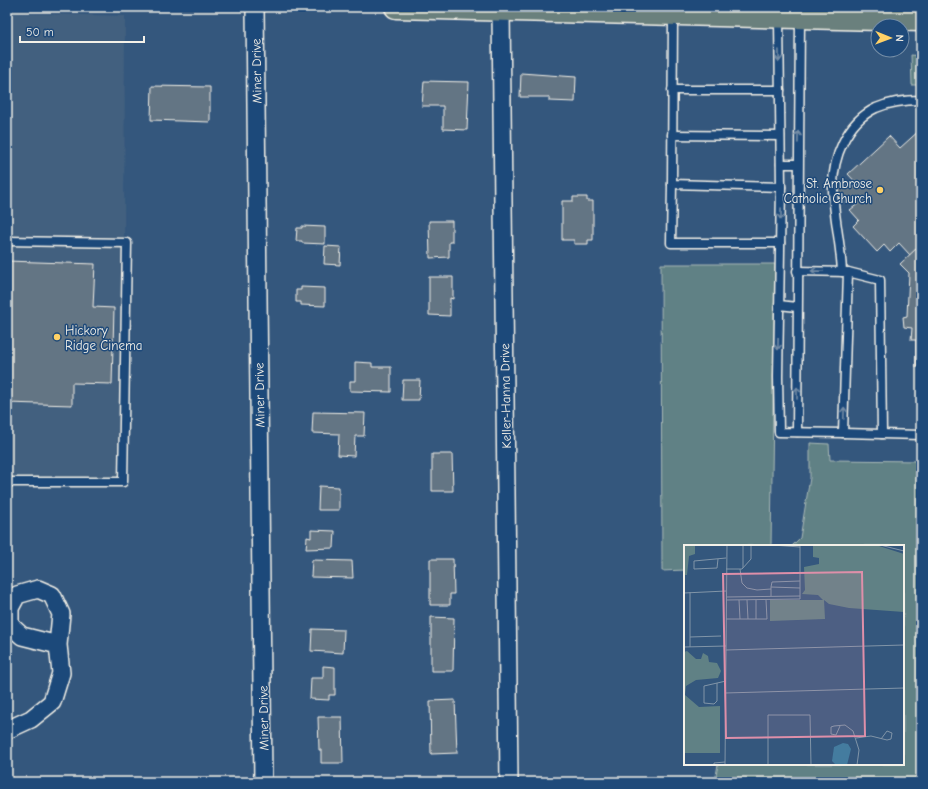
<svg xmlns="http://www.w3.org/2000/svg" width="928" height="789" font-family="'Comic Neue',sans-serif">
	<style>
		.built { fill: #42607f }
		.green { fill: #608185; stroke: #aab9b6 }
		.building { fill: #647484; stroke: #f4f1e8 }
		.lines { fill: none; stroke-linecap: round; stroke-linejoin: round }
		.service-casing { stroke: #f4f1e8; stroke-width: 11 }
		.minor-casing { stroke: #f4f1e8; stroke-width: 20 }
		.primary-casing { stroke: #f4f1e8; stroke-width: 25 }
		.service { stroke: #1f4a7a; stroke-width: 8 }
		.minor { stroke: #1f4a7a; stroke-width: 17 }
		.primary { stroke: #6a807d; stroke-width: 22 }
		.oneway { stroke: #748da6 }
		.poi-dot { fill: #ffd166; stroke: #1f4a7a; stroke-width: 1.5 }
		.labels { text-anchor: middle; stroke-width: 3; stroke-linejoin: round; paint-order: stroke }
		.street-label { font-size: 13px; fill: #f4f1e8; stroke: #1f4a7a }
		.poi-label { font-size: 13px; fill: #f4f1e8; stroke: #1f4a7a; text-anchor: end }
		.inset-road { fill: none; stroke: #8195a8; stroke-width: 1 }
		.view { fill: #de8fa9; fill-opacity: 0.15; stroke: #de8fa9; stroke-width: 2 }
		.inset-edge { fill: none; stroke: #f4f1e8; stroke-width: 2 }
	</style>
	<rect width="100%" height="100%" fill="#34577d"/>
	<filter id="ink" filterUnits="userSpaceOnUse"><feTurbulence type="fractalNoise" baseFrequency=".025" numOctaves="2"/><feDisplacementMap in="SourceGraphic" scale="8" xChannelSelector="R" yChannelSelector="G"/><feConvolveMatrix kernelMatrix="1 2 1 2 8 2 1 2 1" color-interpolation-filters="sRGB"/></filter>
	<g filter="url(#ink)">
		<path class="built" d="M7,13L125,16L123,482H7Z"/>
		<g class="green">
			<path d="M911,55L921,56V85H912Z"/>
			<path d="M661,264H775L771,546H685V570L662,571Z"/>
			<path d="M810,443L829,444L830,460L921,461V782H715L718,764H903V546H792L800,538L810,478Z"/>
		</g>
		<g class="building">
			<path d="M521,73L576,77L575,102L549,101V97H520Z"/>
			<path d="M424,81L469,82L467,130L443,129V106H422Z"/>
			<path d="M152,86L210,87V122L151,120Z"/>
			<path d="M921,129V244L910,255L899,243L890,252L884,245L877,252L853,226L859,220L850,210L859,203L841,202L837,194L841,186L860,187L848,174L889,136L900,148Z"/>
			<path d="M573,197H587V201H593V240H588V244H574V240H562V201H573Z"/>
			<path d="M429,221H452V242H449V257L430,258Z"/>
			<path d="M302,226L325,227V244L302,243V241H296L297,228H302Z"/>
			<path d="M921,244V367H916V340H911L912,328L904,327L903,317L907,316L909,273L900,264Z"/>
			<path d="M325,246L341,247L340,265L324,264Z"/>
			<path d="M7,261L95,264L93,307L114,308L112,384L72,383V405L7,403Z"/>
			<path d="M429,277H453V299L450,298V316L429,315Z"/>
			<path d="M301,287L325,288V306L301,305V302H296V290H301Z"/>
			<path d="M355,362L372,363V367H391V392L350,391V381H355Z"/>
			<path d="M403,380H420L419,400H402Z"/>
			<path d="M313,412L365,413L364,436H355L354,456L338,455L339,434L312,433Z"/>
			<path d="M432,454H452L453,491H432Z"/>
			<path d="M319,486L339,487V510H318Z"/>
			<path d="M311,530L335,531L334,548L306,549L307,537L311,538Z"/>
			<path d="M430,559H453L454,594H450V605H430Z"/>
			<path d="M312,560L352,561L353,578L311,577Z"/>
			<path d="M431,617L454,618L453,671H431Z"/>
			<path d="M312,629L344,630L343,653L311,651Z"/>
			<path d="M323,666L335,667V695H329V700L310,699L311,678H323Z"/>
			<path d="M455,700L457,753L431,754L430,701Z"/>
			<path d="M318,717H342L343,763H321V750H319Z"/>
		</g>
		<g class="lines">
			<g class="service-casing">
				<g id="service">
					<path d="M673,15L672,184L781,187"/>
					<path d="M779,18L781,187L778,377L779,432L843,433L848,272L797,271"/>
					<path d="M672,90H780"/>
					<path d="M672,135L780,136"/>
					<path d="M781,164H798"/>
					<path d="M672,184L671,243H780"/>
					<path d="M7,241L127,243L123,482H7"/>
					<path d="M842,272C841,245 834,218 833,190C832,159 846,122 876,108C890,102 906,100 921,100"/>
					<path d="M848,272L880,280L882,434"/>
					<path d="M779,305L797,307"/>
					<path d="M797,432L800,17"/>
					<path d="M843,433L921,435"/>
				</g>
			</g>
			<g class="minor-casing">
				<g id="minor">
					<path d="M255,7L263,782"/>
					<path d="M501,10L509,782"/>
					<path d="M7,730L31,719L52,702L61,673L58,645L61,614L52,595L38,589L17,595L10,608V625L22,636L58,645"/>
				</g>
			</g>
			<g class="primary-casing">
				<path id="primary" d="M396,7L921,20"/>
			</g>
			<use href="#service" class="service"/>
			<use href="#minor" class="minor"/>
			<use href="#primary" class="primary"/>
		</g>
		<defs><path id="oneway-shaft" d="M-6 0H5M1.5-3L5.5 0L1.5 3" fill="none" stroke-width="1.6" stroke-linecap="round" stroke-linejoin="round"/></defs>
		<g class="oneway">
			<use href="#oneway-shaft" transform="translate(779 56) rotate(89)"/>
			<use href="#oneway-shaft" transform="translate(798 137) rotate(-89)"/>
			<use href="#oneway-shaft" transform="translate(781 214) rotate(91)"/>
			<use href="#oneway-shaft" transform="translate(817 271) rotate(-178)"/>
			<use href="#oneway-shaft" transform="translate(778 344) rotate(91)"/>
			<use href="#oneway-shaft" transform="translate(797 393) rotate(-90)"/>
			<use href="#oneway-shaft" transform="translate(844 413) rotate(-88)"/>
		</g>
	</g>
	<g class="poi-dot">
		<circle cx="880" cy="190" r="4"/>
		<circle cx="57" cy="337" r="4"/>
	</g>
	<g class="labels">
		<g class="street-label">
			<text transform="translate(256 71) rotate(-91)" y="5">Miner Drive</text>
			<text transform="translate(259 395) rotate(-91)" y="5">Miner Drive</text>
			<text transform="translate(505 396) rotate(-91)" y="5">Keller-Hanna Drive</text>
			<text transform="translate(263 718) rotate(-91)" y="5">Miner Drive</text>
		</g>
		<g class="poi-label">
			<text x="872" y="188">St. Ambrose<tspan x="872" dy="15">Catholic Church</tspan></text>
			<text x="65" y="335" text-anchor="start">Hickory<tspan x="65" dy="15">Ridge Cinema</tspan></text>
		</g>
	</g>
	<g transform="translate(684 545)">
		<rect width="220" height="220" fill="#34577d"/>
		<path d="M0,0H11V9L5,11L3,30H0ZM129,0H192L220,9V67L165,63L145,59L140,55L141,74L86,76V55H139L134,50L118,49L121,45L120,22L135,19V13L129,12ZM3,106L12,114H17L19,108L24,111L25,117L33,118L37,126L34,133L12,135L2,141L1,150L15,162L36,161V208H0V107Z" fill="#608185"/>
		<path d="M159,198L164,199L167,204L163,220H152L148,216L150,202Z" fill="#447c9f"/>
		<path class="inset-road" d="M59,0V23M88,0L116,2M196,0L220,6M34,14L33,23L10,24V16L42,13M42,24H58L67,14V0M56,24L58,38L63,43L73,45L87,44M87,42L88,37L116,36M116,43V0M6,47V102M0,48L42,46M42,52L116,51M42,55L116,54V43L87,42V51M55,55L56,74M63,55L64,74M42,74H72V55M72,74H83L82,55M6,92L37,91M0,102L42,101M42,105L220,100M33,138V156L30,159L20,158V141L42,136M41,148L220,143M156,181L152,190L147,189V182L150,181L161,180L169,186L175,205L173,220M172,193L187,191L203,195L207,194L208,188L203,186L197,194M30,220V218L41,217M41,220L43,0M84,220V170H126L127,220"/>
		<path class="view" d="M178,27L181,191L42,193L39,29Z"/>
		<rect width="220" height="220" class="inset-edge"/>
	</g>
	<rect width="928" height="789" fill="none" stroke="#1f4a7a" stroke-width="24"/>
	<rect x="12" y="12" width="904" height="765" fill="none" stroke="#f4f1e8" stroke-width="1.5" filter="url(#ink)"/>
	<g transform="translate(890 38) rotate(91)"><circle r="19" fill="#1f4a7a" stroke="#748da6"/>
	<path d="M0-3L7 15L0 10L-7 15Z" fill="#ffd166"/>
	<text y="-6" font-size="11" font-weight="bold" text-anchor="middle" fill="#f4f1e8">N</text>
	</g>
	<path d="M20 36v6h124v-6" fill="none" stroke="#f4f1e8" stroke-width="2"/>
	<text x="26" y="36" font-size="12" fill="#f4f1e8" stroke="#1f4a7a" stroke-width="3" paint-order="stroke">50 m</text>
</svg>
